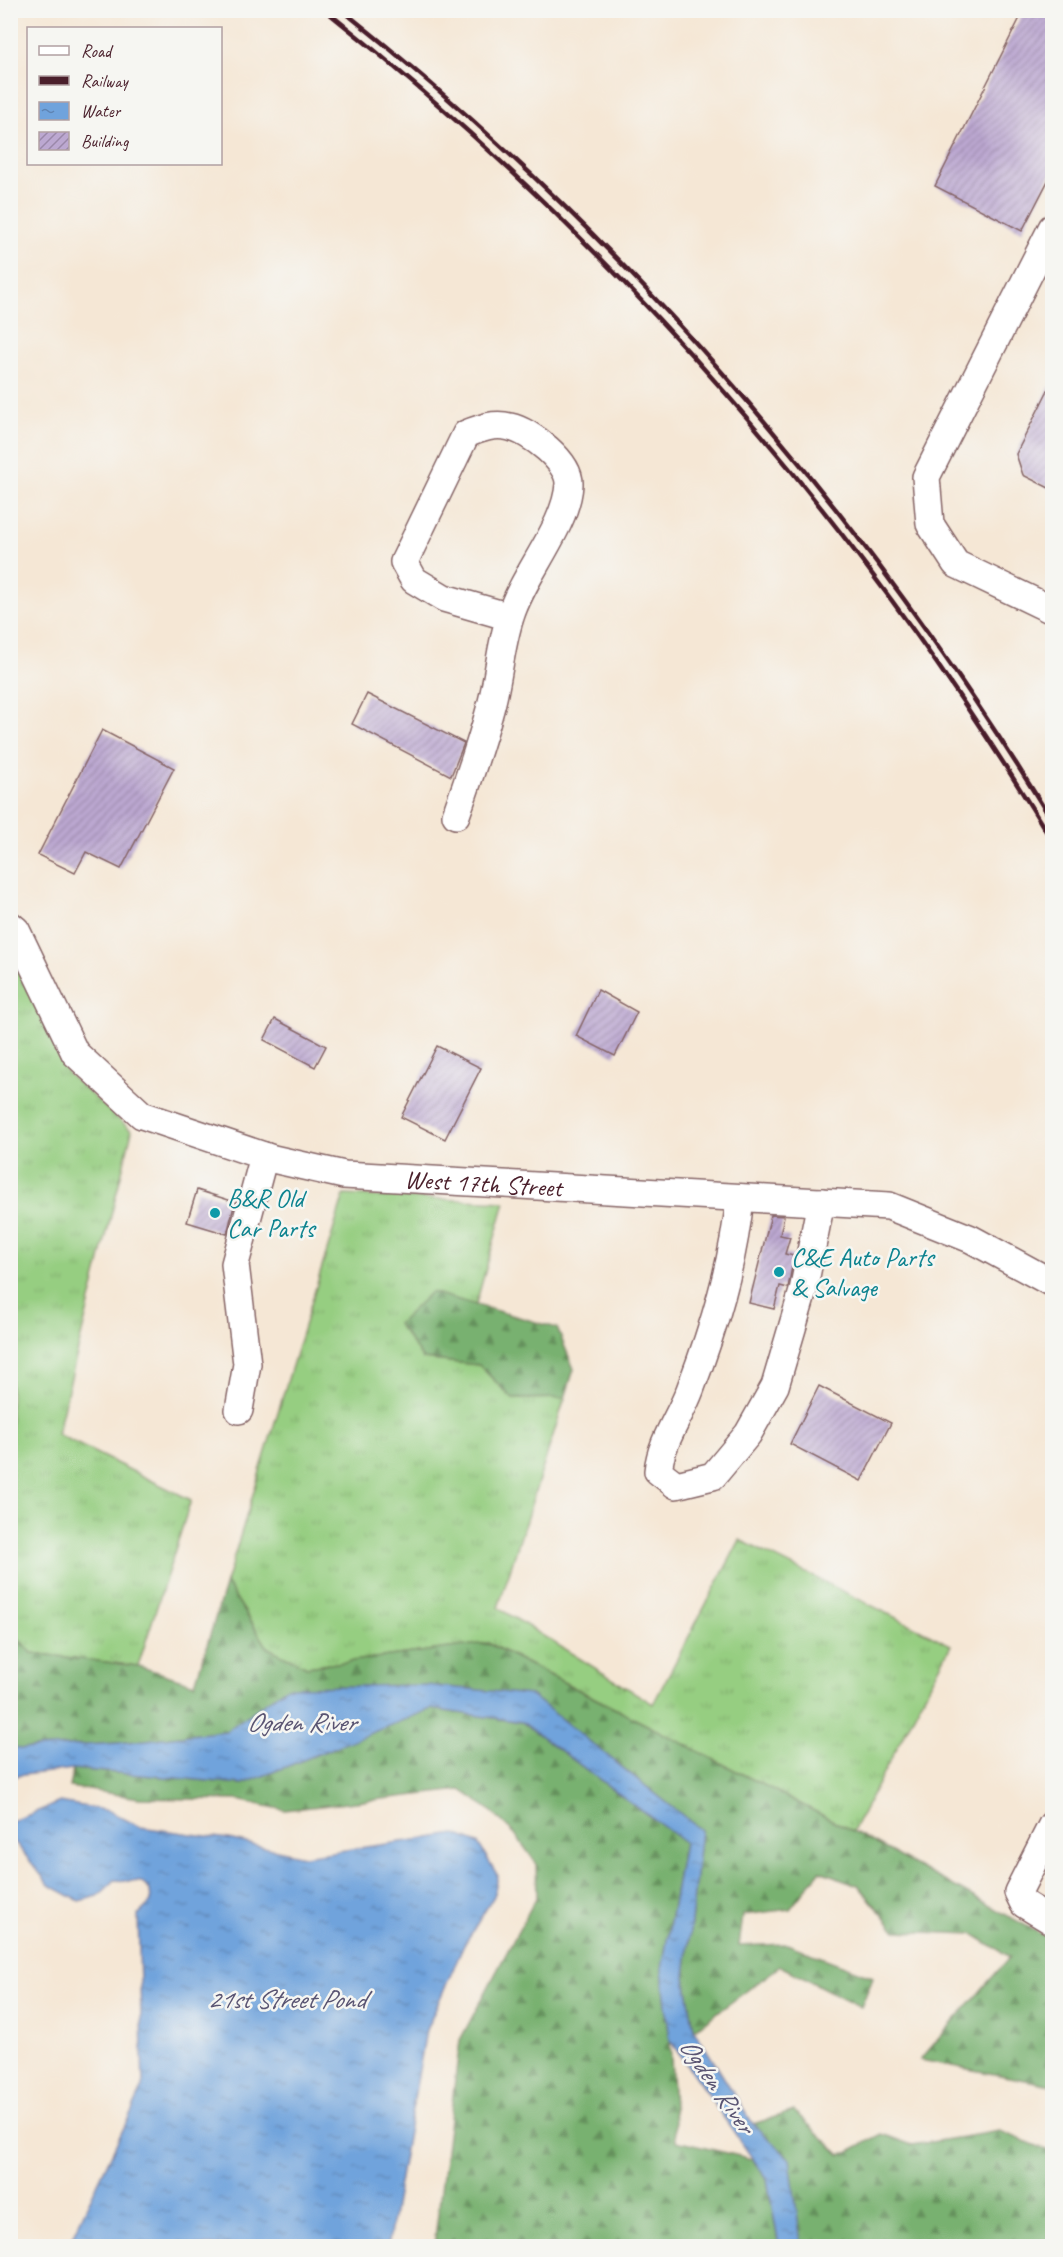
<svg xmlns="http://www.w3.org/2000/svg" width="1063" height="2257" font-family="Caveat,sans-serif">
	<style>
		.grass { fill: url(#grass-tufts); stroke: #707656; stroke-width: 1.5 }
		.forest { fill: url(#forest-firs); stroke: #61684d; stroke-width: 1.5 }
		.water { fill: url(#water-ripples); stroke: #5d6184; stroke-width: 1.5 }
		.building { fill: url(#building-hatch) }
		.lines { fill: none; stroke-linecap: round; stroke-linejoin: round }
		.minor-casing { stroke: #866566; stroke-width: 30 }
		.minor { stroke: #fff; stroke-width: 27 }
		.rail { stroke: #4a1f2b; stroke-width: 4.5 }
		.culture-dot { fill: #0f9aa8; stroke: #f6f6f2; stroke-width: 2 }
		.labels { text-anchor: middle; stroke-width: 5; stroke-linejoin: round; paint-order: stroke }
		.street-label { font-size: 26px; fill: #4a1f2b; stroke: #f6f6f2 }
		.culture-label { font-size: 26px; fill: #0d838f; stroke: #f6f6f2; text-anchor: start }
		.water-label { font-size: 27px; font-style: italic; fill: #595472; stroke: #f6f6f2 }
	</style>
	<defs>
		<pattern id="grass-tufts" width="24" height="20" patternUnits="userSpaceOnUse" patternTransform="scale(1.5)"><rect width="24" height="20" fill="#96ce81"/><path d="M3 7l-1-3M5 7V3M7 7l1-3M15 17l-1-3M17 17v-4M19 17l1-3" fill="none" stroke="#83b070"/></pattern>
		<pattern id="forest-firs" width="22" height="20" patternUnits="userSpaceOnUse" patternTransform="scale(1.5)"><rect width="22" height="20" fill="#78b16f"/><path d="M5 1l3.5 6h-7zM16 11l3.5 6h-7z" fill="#648f5b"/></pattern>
		<pattern id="water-ripples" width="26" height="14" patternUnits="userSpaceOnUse" patternTransform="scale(1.5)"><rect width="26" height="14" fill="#70a3dc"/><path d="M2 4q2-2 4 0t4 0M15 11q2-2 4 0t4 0" fill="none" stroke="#5e84b3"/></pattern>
		<pattern id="building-hatch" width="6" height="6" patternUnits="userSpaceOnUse" patternTransform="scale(1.5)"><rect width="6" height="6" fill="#bca8d1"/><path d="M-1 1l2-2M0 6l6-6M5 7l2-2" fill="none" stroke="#9b88aa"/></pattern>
	</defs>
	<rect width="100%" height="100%" fill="#f6f6f2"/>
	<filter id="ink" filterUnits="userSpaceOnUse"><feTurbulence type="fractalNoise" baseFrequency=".0167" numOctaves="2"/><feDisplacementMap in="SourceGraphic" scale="12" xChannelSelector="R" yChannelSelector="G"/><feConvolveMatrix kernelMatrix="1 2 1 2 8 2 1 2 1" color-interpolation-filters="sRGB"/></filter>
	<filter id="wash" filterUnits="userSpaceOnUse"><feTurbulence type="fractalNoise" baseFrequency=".008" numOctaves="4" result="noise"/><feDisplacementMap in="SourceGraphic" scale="24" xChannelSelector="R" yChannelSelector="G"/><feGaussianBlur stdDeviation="1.35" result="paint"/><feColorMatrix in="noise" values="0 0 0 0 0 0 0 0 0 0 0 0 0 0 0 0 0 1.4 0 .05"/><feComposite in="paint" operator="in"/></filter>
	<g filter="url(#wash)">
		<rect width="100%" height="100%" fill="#f5e7d5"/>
		<g class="grass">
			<path d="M15,963L68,1074L132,1131L57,1434L191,1500L138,1666L32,1653L11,1631L10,972Z"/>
			<path d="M344,1195L505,1202L475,1307L431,1292L423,1359L479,1365L513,1399L565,1398L498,1608L653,1704L740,1540L951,1645L853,1831L488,1643L307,1667L268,1648L226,1583Z"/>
		</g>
		<g class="forest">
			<path d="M431,1292L557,1328L574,1369L565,1398L513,1399L479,1365L423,1359L398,1324Z"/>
			<path d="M226,1583L268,1648L307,1667L487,1643L853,1831L1052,1940V2085L920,2060L1010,1957L973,1934L896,1931L858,1885L820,1871L790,1909L743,1915L739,1946L787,1944L873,1977L861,2007L780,1966L694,2030L685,1977L701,1830L531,1695L288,1687L226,1731L119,1743L20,1749L11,1746L10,1631L32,1653L138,1666L195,1684Z"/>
			<path d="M430,1709L522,1722L684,1842L662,1969L670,2041L676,2141L752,2159L767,2179L779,2246H434L460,2040L537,1896L536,1863L515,1834L490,1810L461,1790L285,1810L237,1800L139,1798L69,1787L73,1769L243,1784Z"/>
			<path d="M794,2111L841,2155L882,2134L912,2145L1000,2131L1052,2152V2246H805L801,2243L753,2124Z"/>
		</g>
		<g class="water">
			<path d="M426,1685L531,1695L701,1830L685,1977L694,2030L753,2124L790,2159L801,2243L805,2246H779L767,2179L670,2041L662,1969L684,1842L522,1722L431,1709L243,1784L73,1769L15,1776L11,1774V1746L20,1749L119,1743L226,1731L287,1687Z"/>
			<path d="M60,1802L109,1811L140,1827L228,1839L304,1856L456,1834L478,1843L498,1876L494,1896L464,1945L426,2030L388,2246H68L143,2087L138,1915L151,1902L150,1890L141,1882L115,1880L98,1896L79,1901L49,1885L11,1837V1822Z"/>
		</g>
		<g id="blocks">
			<g class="building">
				<path d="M1024,10H1053V171L1022,231L935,186Z"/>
				<path d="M1053,380V490L1023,475L1016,454Z"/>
				<path d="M367,694L464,743L451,776L352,724Z"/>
				<path d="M102,730L174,768L121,869L86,852L75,873L38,855Z"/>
				<path d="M598,990L637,1012L615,1056L576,1036Z"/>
				<path d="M275,1019L326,1046L315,1067L264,1040Z"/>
				<path d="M437,1046L481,1068L445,1139L401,1117Z"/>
				<path d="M197,1190L235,1202L227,1234L187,1222Z"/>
				<path d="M771,1215L784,1216L780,1235L790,1237L785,1254L794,1256L788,1288L780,1286L774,1309L749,1303Z"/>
				<path d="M819,1386L891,1423L861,1481L790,1444Z"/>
			</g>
		</g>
	</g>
	<g filter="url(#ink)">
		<use href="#blocks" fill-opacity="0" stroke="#866566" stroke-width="1.5"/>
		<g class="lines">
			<g class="minor-casing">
				<g id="minor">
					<path d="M1052,228L926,477L930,524L956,564L1052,610"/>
					<path d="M456,815C469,778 482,741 492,702C499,674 501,644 510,617C523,574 567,526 569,484C570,462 530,431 510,427C494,423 481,428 466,434L404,562L414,580L444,598L510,617"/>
					<path id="s1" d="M10,925L16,930L75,1053L142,1115L273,1159L344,1175L889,1206L971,1239L1052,1283"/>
					<path d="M740,1198C733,1265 714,1327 690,1390C680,1417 661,1441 658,1471L676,1485L713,1476L748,1434L775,1386L803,1291L821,1202"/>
					<path d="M239,1410L247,1364L235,1264L264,1156"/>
					<path d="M1052,1825L1018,1892L1024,1904L1052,1921"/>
				</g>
			</g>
			<use href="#minor" class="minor"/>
			<g class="rail">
				<path d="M325,10C616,242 861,524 1052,841"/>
				<path d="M342,10C626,236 864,513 1052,821"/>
			</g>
		</g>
	</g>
	<g class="culture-dot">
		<circle cx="215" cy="1213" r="6"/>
		<circle cx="779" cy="1272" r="6"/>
	</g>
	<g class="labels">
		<g class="street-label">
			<text dy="9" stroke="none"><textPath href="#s1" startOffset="586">West 17th Street</textPath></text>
		</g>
		<g class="culture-label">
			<text x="227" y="1207">B&amp;R Old<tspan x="227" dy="30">Car Parts</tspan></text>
			<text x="791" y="1266">C&amp;E Auto Parts<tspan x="791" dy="30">&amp; Salvage</tspan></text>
		</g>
		<g class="water-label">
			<text x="301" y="1731">Ogden River</text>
			<text x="286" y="2008">21st Street Pond</text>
			<text transform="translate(717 2085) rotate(55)" y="9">Ogden River</text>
		</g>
	</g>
	<rect width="1063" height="2257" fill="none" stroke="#f6f6f2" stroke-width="36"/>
	<rect x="27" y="27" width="195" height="138" fill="#f6f6f2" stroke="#b1a0a2" stroke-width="1.5"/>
	<rect x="39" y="46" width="30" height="9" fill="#ffffff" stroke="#b1a0a2" stroke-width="1.5"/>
	<text x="81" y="57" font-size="18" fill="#4a1f2b">Road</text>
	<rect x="39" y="76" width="30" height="9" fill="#4a1f2b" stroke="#b1a0a2" stroke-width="1.5"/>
	<text x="81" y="87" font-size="18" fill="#4a1f2b">Railway</text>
	<rect x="39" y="102" width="30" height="18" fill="url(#water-ripples)" stroke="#b1a0a2" stroke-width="1.5"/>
	<text x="81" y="117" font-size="18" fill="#4a1f2b">Water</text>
	<rect x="39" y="132" width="30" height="18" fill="url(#building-hatch)" stroke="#b1a0a2" stroke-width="1.5"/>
	<text x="81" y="147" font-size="18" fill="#4a1f2b">Building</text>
</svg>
